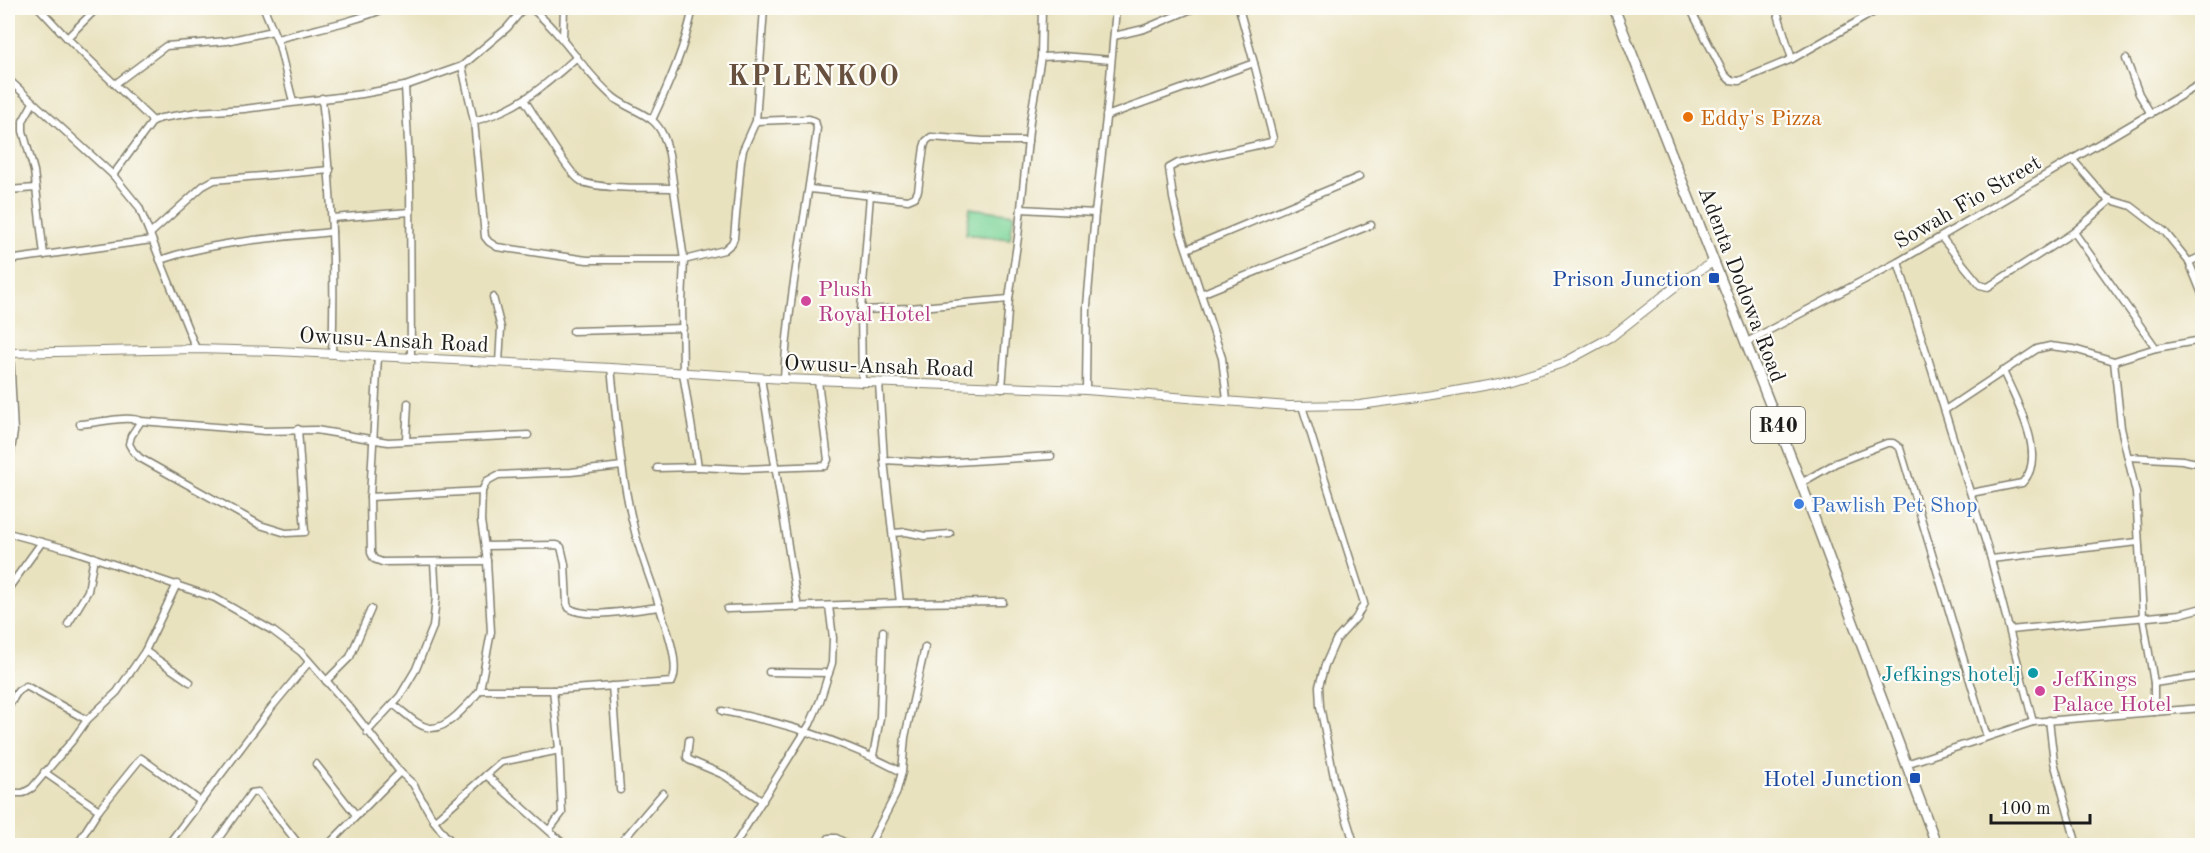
<svg xmlns="http://www.w3.org/2000/svg" width="2210" height="853" font-family="'Old Standard TT',serif">
	<style>
		.green { fill: #7fd69a; stroke: #4e795b; stroke-width: 1.5 }
		.lines { fill: none; stroke-linecap: round; stroke-linejoin: round }
		.minor-casing { stroke: #827f6e; stroke-width: 9 }
		.tertiary-casing { stroke: #827f6e; stroke-width: 10 }
		.primary-casing { stroke: #827f6e; stroke-width: 12 }
		.minor { stroke: #fff; stroke-width: 6 }
		.tertiary { stroke: #fff; stroke-width: 8 }
		.primary { stroke: #fff; stroke-width: 9 }
		.food-dot { fill: #e8710a; stroke: #fdfcf7; stroke-width: 2 }
		.transit-dot { fill: #1a4fb4; stroke: #fdfcf7; stroke-width: 2 }
		.hotel-dot { fill: #d1479c; stroke: #fdfcf7; stroke-width: 2 }
		.shop-dot { fill: #3f7fe0; stroke: #fdfcf7; stroke-width: 2 }
		.culture-dot { fill: #0f9aa8; stroke: #fdfcf7; stroke-width: 2 }
		.labels { text-anchor: middle; stroke-width: 4.5; stroke-linejoin: round; paint-order: stroke }
		.shield { fill: #fdfcf7; stroke: #605f5e; stroke-width: 1.5 }
		.shield-label { font-size: 21px; font-weight: bold; fill: #1c1c1c }
		.food-label { font-size: 22px; fill: #c56008; stroke: #fdfcf7; text-anchor: start }
		.street-label { font-size: 22px; fill: #1c1c1c; stroke: #fdfcf7 }
		.transit-label { font-size: 22px; fill: #164399; stroke: #fdfcf7; text-anchor: end }
		.hotel-label { font-size: 22px; fill: #b23c85; stroke: #fdfcf7; text-anchor: start }
		.shop-label { font-size: 22px; fill: #366cbe; stroke: #fdfcf7; text-anchor: start }
		.culture-label { font-size: 22px; fill: #0d838f; stroke: #fdfcf7; text-anchor: end }
		.district-label { font-size: 28px; font-weight: bold; letter-spacing: 1.5px; fill: #68503f; stroke: #fdfcf7 }
	</style>
	<rect width="100%" height="100%" fill="#fdfcf7"/>
	<filter id="ink" filterUnits="userSpaceOnUse"><feTurbulence type="fractalNoise" baseFrequency=".0167" numOctaves="2"/><feDisplacementMap in="SourceGraphic" scale="12" xChannelSelector="R" yChannelSelector="G"/><feConvolveMatrix kernelMatrix="1 2 1 2 8 2 1 2 1" color-interpolation-filters="sRGB"/></filter>
	<filter id="wash" filterUnits="userSpaceOnUse"><feTurbulence type="fractalNoise" baseFrequency=".008" numOctaves="4" result="noise"/><feDisplacementMap in="SourceGraphic" scale="24" xChannelSelector="R" yChannelSelector="G"/><feGaussianBlur stdDeviation="1.35" result="paint"/><feColorMatrix in="noise" values="0 0 0 0 0 0 0 0 0 0 0 0 0 0 0 0 0 1.4 0 .05"/><feComposite in="paint" operator="in"/></filter>
	<g filter="url(#wash)">
		<rect width="100%" height="100%" fill="#e9e2bf"/>
		<path class="green" d="M970,208L1014,214L1010,239L966,234Z"/>
	</g>
	<g filter="url(#ink)">
		<g class="lines">
			<g class="minor-casing">
				<g id="minor">
					<path d="M39,8L67,38L153,121"/>
					<path d="M264,8L279,45L293,102"/>
					<path d="M531,8C563,34 582,70 613,97C625,107 643,112 653,121C663,130 666,142 669,154L684,260L682,303L683,373L698,467L743,469L825,466L828,460L818,381"/>
					<path d="M1690,8L1724,74L1730,80L1739,81L1792,59L1881,8"/>
					<path d="M1776,8L1792,59"/>
					<path d="M1114,36L1144,29L1194,8"/>
					<path d="M67,38L97,8"/>
					<path d="M277,39C313,29 351,23 386,8"/>
					<path d="M563,39L564,8"/>
					<path d="M1041,57L1063,56L1111,60"/>
					<path d="M2126,59L2139,94L2151,114"/>
					<path d="M462,66L474,121L485,237L489,242L497,247L587,260H684L724,250L732,243L734,238L741,161L743,150L756,121L764,8"/>
					<path d="M8,79L113,175L139,207L196,349"/>
					<path d="M115,84L166,46L227,41L273,31"/>
					<path d="M405,86L410,179L411,358"/>
					<path d="M322,98C331,183 336,267 332,353"/>
					<path d="M525,101C535,116 569,175 581,181C597,190 654,187 674,188"/>
					<path d="M33,103L23,121V131L34,171L44,255"/>
					<path d="M1106,116L1254,63L1239,8"/>
					<path d="M652,120C669,84 685,47 693,8"/>
					<path d="M474,121C519,109 544,86 577,57"/>
					<path d="M756,121L809,119L815,121L817,128C807,212 788,294 784,379"/>
					<path d="M2073,160L2104,196L2111,200L2131,206L2165,232L2189,262"/>
					<path d="M113,175L153,121L161,118L198,112L244,109L362,94L405,86L462,66L507,28L524,8"/>
					<path d="M810,189L908,200L915,197L918,191L924,147L926,141L931,137L983,141H1028"/>
					<path d="M8,190L36,188"/>
					<path d="M1021,209L1095,213L1108,101L1116,8"/>
					<path d="M332,218L410,212"/>
					<path d="M2074,232L2156,348"/>
					<path d="M150,234L203,186L214,180L330,170"/>
					<path d="M1941,237L1980,285L1988,287L2074,232L2111,200"/>
					<path d="M1187,249L1359,177"/>
					<path d="M2202,256L2189,262L2202,294"/>
					<path d="M8,260L152,240"/>
					<path d="M160,260C215,241 275,238 332,232"/>
					<path d="M1898,262L1991,559L2033,722"/>
					<path d="M1201,294L1371,225"/>
					<path d="M493,297L501,328L499,363"/>
					<path d="M861,310L910,308L1009,299"/>
					<path d="M573,331L683,328"/>
					<path d="M1745,343L1898,262L2202,83"/>
					<path d="M378,356L370,497L371,553L374,559L382,562L487,561"/>
					<path d="M2114,361L2121,428L2136,493L2143,617L2154,683V712"/>
					<path d="M761,378L798,608"/>
					<path d="M862,383L861,310L870,195"/>
					<path d="M879,383L884,460L900,603"/>
					<path d="M1002,388L1009,299L1018,237L1030,121L1041,57L1042,8"/>
					<path d="M1086,390L1087,306L1095,213"/>
					<path d="M1227,400L1222,358L1181,233L1173,198L1169,168L1178,163L1271,142L1273,138L1254,63"/>
					<path d="M1302,406L1364,603L1356,618L1336,640L1325,665L1319,686L1320,706L1335,782L1355,846"/>
					<path d="M1945,410L2037,349L2050,346L2074,349L2114,361L2156,348L2202,340"/>
					<path d="M141,421L131,436L129,444L133,451L140,458L260,525L286,533L305,532L298,429"/>
					<path d="M80,424C99,423 126,415 141,421L265,431L316,430L388,442L528,435"/>
					<path d="M406,440L408,403"/>
					<path d="M2129,457L2182,460L2202,464"/>
					<path d="M884,460L940,463L1051,456"/>
					<path d="M8,468L14,432L10,353"/>
					<path d="M657,468L698,467"/>
					<path d="M1801,483L1836,463L1887,443H1893L1900,448L1987,737"/>
					<path d="M1971,493L2022,483C2049,457 2015,399 2003,371"/>
					<path d="M370,497L482,491"/>
					<path d="M8,533L71,550L215,598L273,631L301,652L351,709L400,772L413,784L434,821L444,834L456,846"/>
					<path d="M893,533L906,532L925,536L950,534"/>
					<path d="M485,546L557,545L561,547L565,564L567,604L569,608C586,620 639,609 660,607"/>
					<path d="M1991,559L2138,542"/>
					<path d="M8,589L42,542"/>
					<path d="M727,609L900,603L1003,602"/>
					<path d="M68,624L88,591L94,557"/>
					<path d="M2010,630L2180,614L2202,608"/>
					<path d="M145,651L190,682"/>
					<path d="M769,672L829,673"/>
					<path d="M326,681L350,657L371,609"/>
					<path d="M2154,683L2202,676"/>
					<path d="M612,686L620,790"/>
					<path d="M480,690L491,632L487,561L481,521L482,491L487,481L498,475L571,472L622,466"/>
					<path d="M393,704C418,723 429,741 457,715C465,707 473,700 480,690H558L672,682C680,666 668,632 662,615C654,587 642,560 635,532C621,479 617,423 611,368"/>
					<path d="M8,707L18,691L26,686L87,720"/>
					<path d="M722,711C784,722 845,742 902,772"/>
					<path d="M2049,720L2054,762L2077,846"/>
					<path d="M367,732L400,696L416,669L433,627L436,597L434,562"/>
					<path d="M689,740L687,757L689,760L724,775L763,801"/>
					<path d="M873,756L880,718L883,631"/>
					<path d="M316,764L356,815"/>
					<path d="M1906,764L2033,722L2202,708"/>
					<path d="M44,772L99,810"/>
					<path d="M486,775L566,846"/>
					<path d="M8,788L16,793H23L32,788L72,741L87,720L117,692L145,651L177,584"/>
					<path d="M434,821L501,762L555,751L559,749L553,690"/>
					<path d="M549,830L562,813L559,749"/>
					<path d="M829,838H836L851,846"/>
					<path d="M76,846L99,810L141,758L200,801"/>
					<path d="M167,846L271,708L309,662"/>
					<path d="M213,846L251,793L258,792L300,846"/>
					<path d="M327,846L400,772"/>
					<path d="M618,846L663,793"/>
					<path d="M734,846L810,724L820,701L832,663L833,638L829,606"/>
					<path d="M869,846L896,794L902,772L905,737L925,647"/>
				</g>
			</g>
			<g class="tertiary-casing">
				<path id="tertiary" d="M8,353L196,349L276,351L611,368L784,379L1086,390L1289,406L1360,405L1433,395L1499,383L1563,363L1611,337L1681,282L1713,262"/>
			</g>
			<g class="primary-casing">
				<path id="primary" d="M1614,8L1801,483L1937,846"/>
			</g>
			<use href="#minor" class="minor"/>
			<use href="#tertiary" class="tertiary"/>
			<use href="#primary" class="primary"/>
		</g>
	</g>
	<circle class="food-dot" cx="1688" cy="117" r="6"/>
	<g class="transit-dot">
		<rect x="1708" y="272" width="12" height="12" rx="3"/>
		<rect x="1909" y="772" width="12" height="12" rx="3"/>
	</g>
	<g class="hotel-dot">
		<circle cx="806" cy="301" r="6"/>
		<circle cx="2040" cy="691" r="6"/>
	</g>
	<circle class="shop-dot" cx="1799" cy="504" r="6"/>
	<circle class="culture-dot" cx="2033" cy="673" r="6"/>
	<g class="labels">
		<rect class="shield" x="1751" y="407" width="54" height="36" rx="4.5"/>
		<g class="shield-label">
			<text x="1778" y="432">R40</text>
		</g>
		<g class="food-label">
			<text x="1700" y="125">Eddy's Pizza</text>
		</g>
		<g class="street-label">
			<text transform="translate(1967 201) rotate(-30)" y="8">Sowah Fio Street</text>
			<text transform="translate(1743 284) rotate(69)" y="8">Adenta Dodowa Road</text>
			<text transform="translate(394 339) rotate(3)" y="8">Owusu-Ansah Road</text>
			<text transform="translate(879 365) rotate(2)" y="8">Owusu-Ansah Road</text>
		</g>
		<g class="transit-label">
			<text x="1702" y="286">Prison Junction</text>
			<text x="1903" y="786">Hotel Junction</text>
		</g>
		<g class="hotel-label">
			<text x="818" y="296">Plush<tspan x="818" dy="25">Royal Hotel</tspan></text>
			<text x="2052" y="686">JefKings<tspan x="2052" dy="25">Palace Hotel</tspan></text>
		</g>
		<g class="shop-label">
			<text x="1811" y="512">Pawlish Pet Shop</text>
		</g>
		<g class="culture-label">
			<text x="2021" y="681">Jefkings hotelj</text>
		</g>
		<g class="district-label">
			<text x="814" y="85">KPLENKOO</text>
		</g>
	</g>
	<rect width="2210" height="853" fill="none" stroke="#fdfcf7" stroke-width="30"/>
	<path d="M1991 814v9h99v-9" fill="none" stroke="#1c1c1c" stroke-width="3"/>
	<text x="2000" y="814" font-size="18" fill="#1c1c1c" stroke="#fdfcf7" stroke-width="4.5" paint-order="stroke">100 m</text>
</svg>
